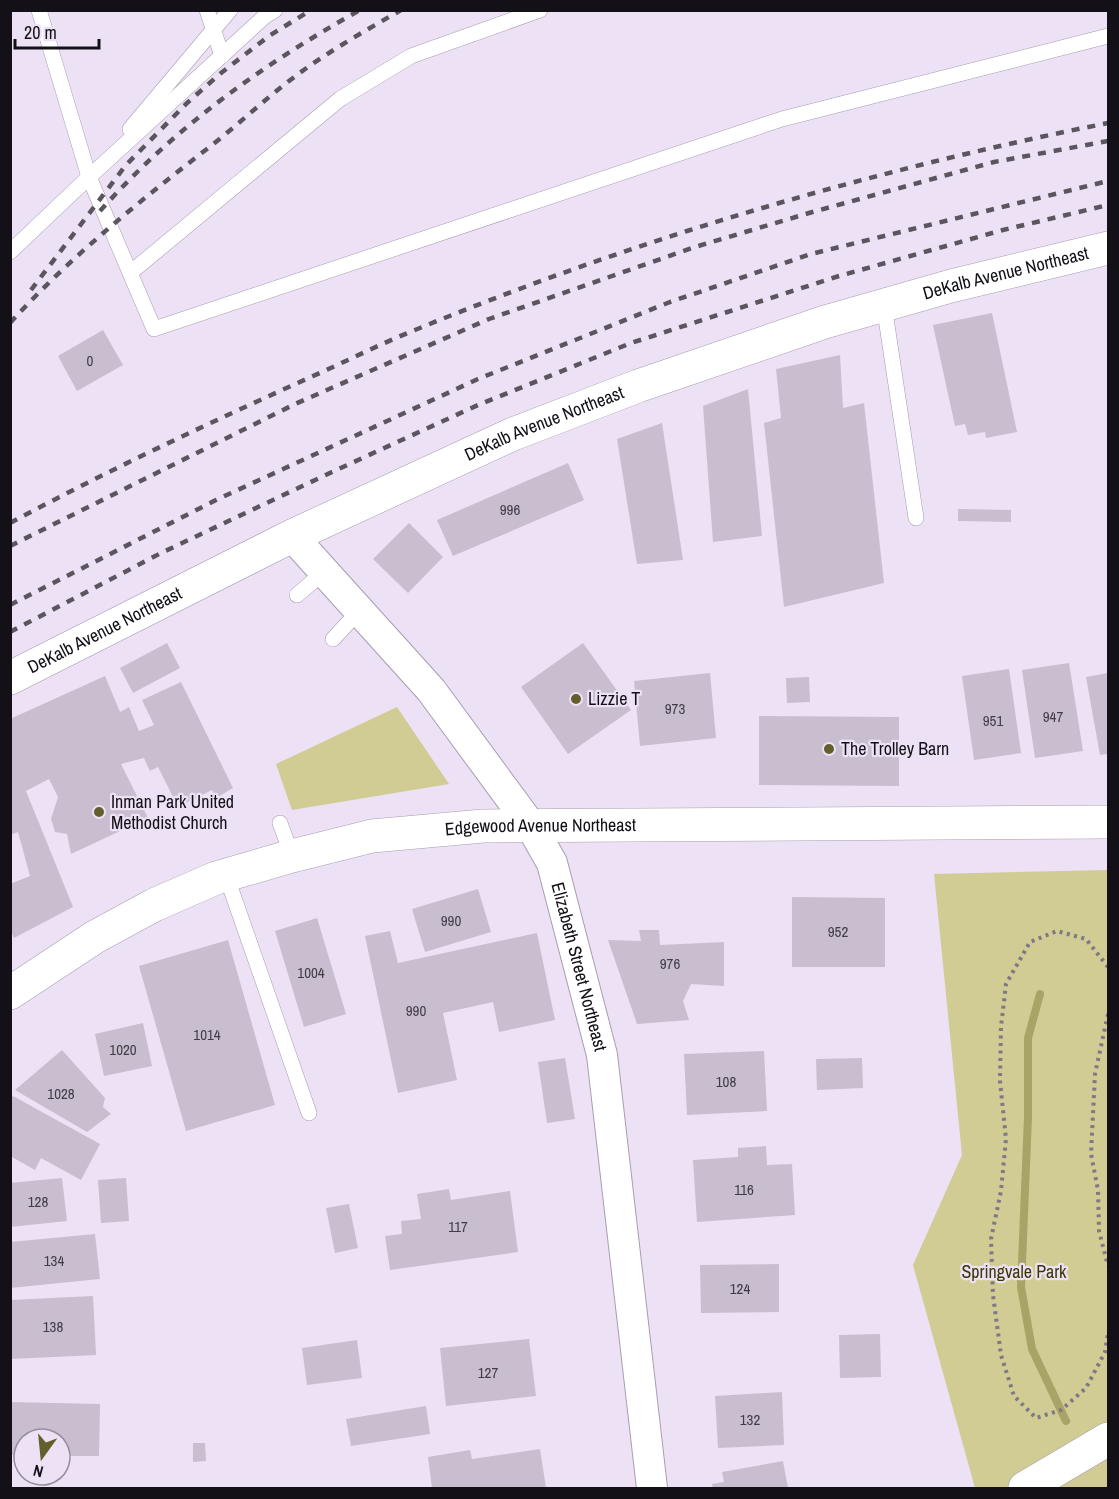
<svg xmlns="http://www.w3.org/2000/svg" width="1119" height="1499" font-family="'Archivo Narrow',sans-serif">
	<style>
		.green { fill: #d0cc93 }
		.lines { fill: none; stroke-linecap: round; stroke-linejoin: round }
		.stream { stroke: #a8a468; stroke-width: 8 }
		.building { fill: #c9bed0 }
		.service-casing { stroke: #a89daf; stroke-width: 16 }
		.minor-casing { stroke: #a89daf; stroke-width: 32 }
		.tertiary-casing { stroke: #a89daf; stroke-width: 34 }
		.secondary-casing { stroke: #a89daf; stroke-width: 34 }
		.path { stroke: #7f7885; stroke-width: 4; stroke-dasharray: 3 4.5; stroke-linecap: butt }
		.service { stroke: #fff; stroke-width: 15 }
		.minor { stroke: #fff; stroke-width: 30 }
		.tertiary { stroke: #fff; stroke-width: 33 }
		.secondary { stroke: #fff; stroke-width: 33 }
		.rail { stroke: #5b5560; stroke-width: 4.5; stroke-dasharray: 8 8; stroke-linecap: butt }
		.poi-dot { fill: #635f2c; stroke: #ede1f5; stroke-width: 2 }
		.labels { text-anchor: middle; stroke-width: 4.5; stroke-linejoin: round; paint-order: stroke }
		.number-label { font-size: 15px; fill: #413c45 }
		.street-label { font-size: 18px; fill: #141017; stroke: #ede1f5 }
		.poi-label { font-size: 18px; fill: #141017; stroke: #ede1f5; text-anchor: start }
		.park-label { font-size: 18px; fill: #3b3805; stroke: #ede1f5 }
	</style>
	<rect width="100%" height="100%" fill="#ede1f5"/>
	<g class="green">
		<path d="M397,707L449,784L292,810L276,764Z"/>
		<path d="M1108,870V1488H975L913,1265L962,1155L934,874Z"/>
	</g>
	<g class="lines">
		<path class="stream" d="M1040,994L1028,1038V1117L1021,1287L1032,1349L1066,1421"/>
	</g>
	<g class="building">
		<path d="M992,313L1017,432L986,438L985,432L968,435L965,424L955,426L933,325Z"/>
		<path d="M103,330L123,365L77,391L58,356Z"/>
		<path d="M840,355L843,408L864,403L884,583L784,607L764,423L781,418L776,369Z"/>
		<path d="M748,389L762,536L713,542L703,406Z"/>
		<path d="M662,423L683,560L637,564L617,439Z"/>
		<path d="M568,463L584,500L453,556L437,520Z"/>
		<path d="M958,509L1011,510V522L958,521Z"/>
		<path d="M409,523L443,557L408,593L373,559Z"/>
		<path d="M167,643L180,668L133,693L120,668Z"/>
		<path d="M583,643L631,710L568,754L521,687Z"/>
		<path d="M1069,663L1083,751L1035,758L1022,670Z"/>
		<path d="M1009,669L1021,753L974,760L962,676Z"/>
		<path d="M710,673L716,738L640,746L634,681Z"/>
		<path d="M1108,673V754L1100,755L1086,677Z"/>
		<path d="M105,676L120,712L129,707L139,731L154,725L142,700L181,682L233,788L216,798L212,790L178,807L158,767L150,771L144,758L121,764L148,818L71,854L67,834L55,832L51,819L58,797L49,779L26,791L73,907L14,938L10,929V884L30,876L18,832L10,835V719Z"/>
		<path d="M809,677L810,702L787,703L786,678Z"/>
		<path d="M759,716L899,717V786L759,785Z"/>
		<path d="M478,889L491,932L425,952L412,909Z"/>
		<path d="M792,897L885,898V967H792Z"/>
		<path d="M317,918L346,1014L304,1027L275,931Z"/>
		<path d="M639,930H659L660,945L724,942V986L691,984L683,1001L689,1020L637,1024L608,940L641,941Z"/>
		<path d="M390,931L398,963L537,933L555,1020L499,1032L493,1002L443,1013L457,1080L398,1093L365,936Z"/>
		<path d="M228,940L275,1105L186,1131L139,966Z"/>
		<path d="M143,1023L152,1066L104,1076L95,1034Z"/>
		<path d="M62,1050L105,1098L103,1107L111,1114L87,1132L15,1090Z"/>
		<path d="M764,1051L767,1111L687,1115L684,1054Z"/>
		<path d="M565,1058L575,1119L547,1123L538,1062Z"/>
		<path d="M862,1058L863,1088L817,1090L816,1059Z"/>
		<path d="M13,1096L100,1144L81,1180L41,1158L35,1170L10,1156V1100Z"/>
		<path d="M766,1146L767,1165L792,1164L795,1215L697,1222L693,1160L738,1157V1148Z"/>
		<path d="M62,1178L67,1221L10,1227V1183Z"/>
		<path d="M126,1178L129,1221L101,1223L98,1180Z"/>
		<path d="M449,1189L451,1200L510,1191L518,1252L390,1270L385,1236L402,1234L401,1221L421,1219L417,1194Z"/>
		<path d="M349,1204L358,1248L335,1253L326,1208Z"/>
		<path d="M95,1234L100,1279L10,1288V1242Z"/>
		<path d="M779,1264V1312L701,1313L700,1265Z"/>
		<path d="M93,1296L96,1355L10,1359V1300Z"/>
		<path d="M880,1334L881,1377L840,1378L839,1335Z"/>
		<path d="M529,1339L536,1396L446,1406L440,1348Z"/>
		<path d="M357,1340L362,1378L307,1385L302,1348Z"/>
		<path d="M782,1392L784,1445L718,1448L715,1396Z"/>
		<path d="M10,1402L100,1404L99,1456H60V1439H24V1455H10Z"/>
		<path d="M426,1406L430,1434L351,1446L346,1419Z"/>
		<path d="M193,1443H205L206,1461L193,1462Z"/>
		<path d="M540,1449L546,1488H432L428,1457L470,1450L472,1459Z"/>
		<path d="M783,1461L788,1488H713L712,1484L724,1482L722,1472Z"/>
	</g>
	<g class="lines">
		<g class="service-casing">
			<g id="service">
				<path d="M39,10L89,177L154,329L782,119L1108,36"/>
				<path d="M207,10L222,56"/>
				<path d="M130,129L230,10"/>
				<path d="M10,252L89,177L264,17L275,10"/>
				<path d="M130,273L340,99L411,56L540,10"/>
				<path d="M884,305L916,518"/>
				<path d="M297,595L324,572"/>
				<path d="M333,639L359,611"/>
				<path d="M280,823L292,856"/>
				<path d="M226,875L309,1113"/>
			</g>
		</g>
		<g class="minor-casing">
			<g id="minor">
				<path id="s1" d="M292,536L431,690L531,826L552,863L602,1055L652,1488"/>
			</g>
		</g>
		<g class="tertiary-casing">
			<path id="tertiary" d="M1025,1488L1108,1439"/>
		</g>
		<g class="secondary-casing">
			<g id="secondary">
				<path id="s2" d="M10,678L292,536L513,434L638,386L825,322L951,286L1108,248"/>
				<path id="s3" d="M10,993L95,937L154,905L216,878L292,856L372,836L483,826L1108,822"/>
			</g>
		</g>
		<g class="path">
			<path d="M1108,967L1086,939L1057,931L1030,942L1006,984L1001,1027L1000,1081L1006,1139L1001,1191L991,1239L993,1295L1001,1355L1014,1396L1036,1418L1061,1410L1086,1388L1105,1352L1108,1333"/>
			<path d="M1108,1014L1095,1074L1091,1154L1098,1190L1099,1231L1108,1266"/>
		</g>
		<use href="#service" class="service"/>
		<use href="#minor" class="minor"/>
		<use href="#tertiary" class="tertiary"/>
		<use href="#secondary" class="secondary"/>
		<g class="rail">
			<path d="M100,211C175,127 262,65 360,10"/>
			<path d="M31,290L126,165L187,103L221,73L269,36L311,10"/>
			<path d="M10,323C71,256 141,200 212,145C240,123 265,99 293,78C327,52 365,31 401,10"/>
			<path d="M10,523C109,470 211,422 313,376C347,361 380,344 415,330C638,238 872,170 1108,123"/>
			<path d="M10,546L295,404L489,319L695,247L809,213L994,162L1108,141"/>
			<path d="M10,605L216,500L478,379L670,302L811,254L1108,181"/>
			<path d="M10,632L161,553L332,472L478,405L631,343L839,276L1003,230L1108,205"/>
		</g>
	</g>
	<g class="poi-dot">
		<circle cx="576" cy="699" r="6"/>
		<circle cx="829" cy="749" r="6"/>
		<circle cx="99" cy="812" r="6"/>
	</g>
	<g class="labels">
		<g class="number-label">
			<text x="90" y="366">0</text>
			<text x="510" y="515">996</text>
			<text x="675" y="714">973</text>
			<text x="1053" y="722">947</text>
			<text x="993" y="726">951</text>
			<text x="451" y="926">990</text>
			<text x="838" y="937">952</text>
			<text x="670" y="969">976</text>
			<text x="311" y="978">1004</text>
			<text x="416" y="1016">990</text>
			<text x="207" y="1040">1014</text>
			<text x="123" y="1055">1020</text>
			<text x="726" y="1087">108</text>
			<text x="61" y="1099">1028</text>
			<text x="744" y="1195">116</text>
			<text x="38" y="1207">128</text>
			<text x="458" y="1232">117</text>
			<text x="54" y="1266">134</text>
			<text x="740" y="1294">124</text>
			<text x="53" y="1332">138</text>
			<text x="488" y="1378">127</text>
			<text x="750" y="1425">132</text>
		</g>
		<g class="street-label">
			<text dy="6" stroke="none"><textPath href="#s2" startOffset="1078">DeKalb Avenue Northeast</textPath></text>
			<text dy="6" stroke="none"><textPath href="#s2" startOffset="592">DeKalb Avenue Northeast</textPath></text>
			<text dy="6" stroke="none"><textPath href="#s2" startOffset="106">DeKalb Avenue Northeast</textPath></text>
			<text dy="6" stroke="none"><textPath href="#s3" startOffset="567">Edgewood Avenue Northeast</textPath></text>
			<text dy="6" stroke="none"><textPath href="#s1" startOffset="526">Elizabeth Street Northeast</textPath></text>
		</g>
		<g class="poi-label">
			<text x="588" y="705">Lizzie T</text>
			<text x="841" y="755">The Trolley Barn</text>
			<text x="111" y="808">Inman Park United<tspan x="111" dy="21">Methodist Church</tspan></text>
		</g>
		<g class="park-label">
			<text x="1014" y="1278">Springvale Park</text>
		</g>
	</g>
	<rect width="1119" height="1499" fill="none" stroke="#141017" stroke-width="24"/>
	<g transform="translate(42 1457) rotate(195)"><circle r="28" fill="#ede1f5" stroke="#968d9c" stroke-width="1.5"/>
	<path d="M0-4.5L10 22L0 15L-10 22Z" fill="#635f2c"/>
	<text y="-9" font-size="16" font-weight="bold" text-anchor="middle" fill="#141017">N</text>
	</g>
	<path d="M15 39v9h84v-9" fill="none" stroke="#141017" stroke-width="3"/>
	<text x="24" y="39" font-size="18" fill="#141017" stroke="#ede1f5" stroke-width="4.5" paint-order="stroke">20 m</text>
</svg>
